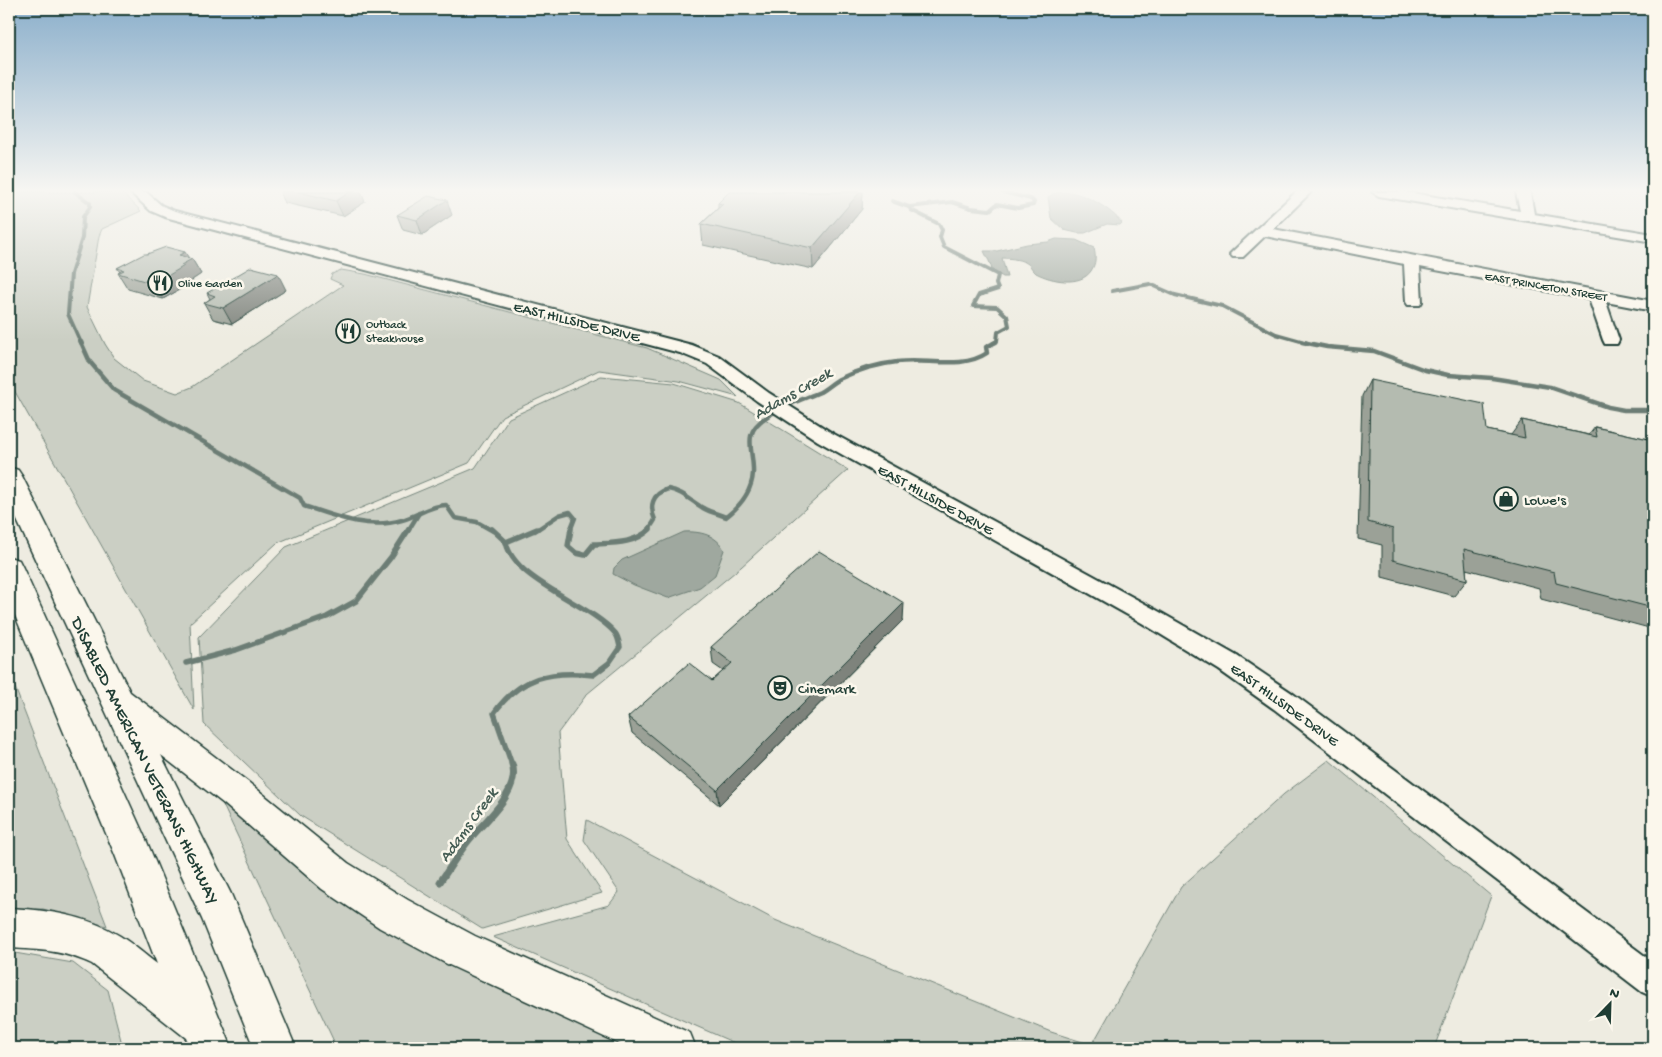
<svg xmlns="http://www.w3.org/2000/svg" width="1662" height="1057" font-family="'Gochi Hand',sans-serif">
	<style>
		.green { fill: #cbcfc4; stroke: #75867c }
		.water { fill: #9fa89f; stroke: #6c7d74 }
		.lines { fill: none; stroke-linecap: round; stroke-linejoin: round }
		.stream-far3 { stroke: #6c7d74; stroke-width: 4 }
		.stream-far2 { stroke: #6c7d74; stroke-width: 4.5 }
		.stream-far1 { stroke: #6c7d74; stroke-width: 5.5 }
		.stream { stroke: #6c7d74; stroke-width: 7 }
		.minor-casing { stroke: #1f3d34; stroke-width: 4 }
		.highway-casing { stroke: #1f3d34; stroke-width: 3 }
		.minor { fill: #fbf7ec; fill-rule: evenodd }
		.highway { fill: #fbf7ec; fill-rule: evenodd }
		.wall { fill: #9ba197; stroke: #1f3d34 }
		.shaded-wall { fill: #7e837b; stroke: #1f3d34 }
		.building { fill: #b4bbb0; stroke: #1f3d34 }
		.labels { text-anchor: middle; stroke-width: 5; stroke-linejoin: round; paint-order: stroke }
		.far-poi-label { font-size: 12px; fill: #1f3d34; stroke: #fbf7ec; text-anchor: start }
		.far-street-label { font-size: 12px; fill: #1f3d34; stroke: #fbf7ec }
		.street-label { font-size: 15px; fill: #1f3d34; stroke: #fbf7ec }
		.poi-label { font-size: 15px; fill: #1f3d34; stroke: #fbf7ec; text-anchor: start }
		.water-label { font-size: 16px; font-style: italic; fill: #455d54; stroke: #fbf7ec }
		.near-street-label { font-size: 18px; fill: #1f3d34; stroke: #fbf7ec }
	</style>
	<rect width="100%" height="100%" fill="#eeece1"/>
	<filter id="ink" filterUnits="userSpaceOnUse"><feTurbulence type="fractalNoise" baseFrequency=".02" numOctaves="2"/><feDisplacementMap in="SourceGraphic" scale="10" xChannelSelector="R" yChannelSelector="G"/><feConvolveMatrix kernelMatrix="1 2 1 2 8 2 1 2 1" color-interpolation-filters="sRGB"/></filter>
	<g filter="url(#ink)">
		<g class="green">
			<path d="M9,192H121L141,211L102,229L99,236L87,307L105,344L114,358L143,381L177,393L192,387L343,285L330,279L332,274L341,270L365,274L647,348L721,380L738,397L679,381L599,370L502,416L469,463L277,543L190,623L194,710L9,381Z"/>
			<path d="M601,376L674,383L739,403L848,470L741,567L587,694L558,733L567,839L602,893L482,929L301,816L204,724L199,637L286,547L475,468L509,418Z"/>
			<path d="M9,672L107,926L43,909L9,911Z"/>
			<path d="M1329,760L1491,896L1434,1048H746L493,937L609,905L619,892L584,840L587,820L775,920L1051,1032L1092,1045L1181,887L1284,794Z"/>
			<path d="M229,798L507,987L643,1048H337L222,803Z"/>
			<path d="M9,952L73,963L108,990L123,1048H9Z"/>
		</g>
		<g class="water">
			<path d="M1067,192C1085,193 1111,209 1122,223L1120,225L1107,224L1085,233H1077L1064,230L1051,218L1048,197L1055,193Z"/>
			<path d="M1056,239L1076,240L1094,248C1096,257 1096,263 1091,271C1080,287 1051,281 1036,273C1032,270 1030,264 1025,262C1018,259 1009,258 1002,258L1007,277H1003L992,270C991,263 987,258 984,251H997L1027,244L1048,242Z"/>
			<path d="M684,532C700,531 717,535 724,550L715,575L700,587L668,598L634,585L613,574L614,568L622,560Z"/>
		</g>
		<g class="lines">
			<g class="stream-far3">
				<path d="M75,192L90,203V207L83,217L82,238L71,274L68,314L81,343"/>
				<path d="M892,201L909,207"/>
				<path d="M1112,291L1150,284L1175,295L1222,306L1276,334L1308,343"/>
				<path d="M993,343L997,341L998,332L1009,326L1007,316L997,307L973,306L979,295L998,289L996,284L998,275L944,247L940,237L942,230L939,224L911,210L909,207L952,202L971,208L990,210L997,204L1018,208L1033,205L1034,202L1031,199L1003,192"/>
			</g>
			<g class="stream-far2">
				<path d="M81,342L90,362L114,390L300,498L304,506C336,517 369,530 402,520C417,516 431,505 446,505L455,518L477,522L493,531"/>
				<path d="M1302,342L1327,347L1374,351L1425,370L1448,375L1492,378L1550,387L1608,407L1624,410H1653"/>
				<path d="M408,531L419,513"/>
				<path d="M535,531L559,515L570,512L575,518L570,531"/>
				<path d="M648,531L655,520C649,506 652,494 668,489C682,491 691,501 703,508C710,512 718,514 726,517C740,506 752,491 753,473C754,450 741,434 765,418C782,406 801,400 820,392C827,388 832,383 839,379C856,371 878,364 897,362C926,358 962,370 987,353L986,347L996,342"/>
			</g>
			<g class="stream-far1">
				<path d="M492,529L506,542"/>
				<path d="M571,529L568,546L576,553L585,555L594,544C613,543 635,544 650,529"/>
				<path d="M186,663L236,650L327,617L356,601L391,557L409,529"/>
				<path d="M512,765L494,713C520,677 550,670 593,675L609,663L620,647C619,642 618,636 615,633C589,603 513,581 506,542L537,529"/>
			</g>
			<path class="stream" d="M440,882C449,869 457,856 466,844C481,823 522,793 512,764"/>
			<g class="minor-casing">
				<g id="minor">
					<path d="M130,192H146L161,205L175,211L692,345L719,356L769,393L832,433L1158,611L1237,656L1292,693L1653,962V997L1642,992L1274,709L1219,670L1142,623L818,441L757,401L707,364L680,353L165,217L151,211Z"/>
					<path d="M1296,192H1311L1273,229L1653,301V311L1606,302L1619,340L1617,344H1605L1603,340L1589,299L1420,267L1422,302L1420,305H1408L1406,302L1404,264L1265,236L1243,257H1233L1230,254L1233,251Z"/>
					<path d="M1372,192H1406L1520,211L1516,192H1530L1534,214L1653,234V242L1379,196Z"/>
				</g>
			</g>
			<g class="highway-casing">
				<g id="highway">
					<path d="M9,467L18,470L22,476L130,692L248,782L348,863L408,900L475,936L690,1033L696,1048H628L447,964L380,928L322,889L224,804L161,755L231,894L296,1048H254L202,919L9,503Z"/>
					<path d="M9,557L19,560L23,568L147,842L232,1048H190L186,1038L92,964C63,950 40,950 9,948V908C48,910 86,915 120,936C133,944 145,955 157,964L115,855L9,601Z"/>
				</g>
			</g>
			<use href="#minor" class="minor"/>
			<use href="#highway" class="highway"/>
		</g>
		<g class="wall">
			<path d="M280,192H361L365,202L343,216L285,203Z"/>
			<path d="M729,192H863L862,209L813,269L703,245L701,224L718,208V203Z"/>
			<path d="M397,215H452L422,235L403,230Z"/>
			<path d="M147,254L192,259L201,274L192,280L193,282L163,299L128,289L118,273L120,272L117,268Z"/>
			<path d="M286,290L232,324L213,319L204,303L210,299L207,293Z"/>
			<path d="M1370,380L1487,430L1511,435L1522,420L1589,435L1595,427L1653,440V629L1541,599L1539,588L1466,569L1467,580L1454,596L1382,577V545L1358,539L1362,396Z"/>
			<path d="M903,620L719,805L632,733L628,717L712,681L723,671L713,664L711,647Z"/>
			<path d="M1564,1043L1572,1048H1554Z"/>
		</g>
		<g class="shaded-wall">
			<path d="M350,192H361L365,202L343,216L336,201Z"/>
			<path d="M860,192H863L862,209L813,269L812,248Z"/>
			<path d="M447,200L452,215L422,235L417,220Z"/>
			<path d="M185,252L190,260L192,259L201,274L192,280L193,282L163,299L154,284L179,255Z"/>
			<path d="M278,274L286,290L232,324L223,308Z"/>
			<path d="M904,603L903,620L719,805L717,790Z"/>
		</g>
		<g class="building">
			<path d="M299,192H350L336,201Z"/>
			<path d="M729,192H860L812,248L701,224L723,204L718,203Z"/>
			<path d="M428,196L447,200L417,220L397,215Z"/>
			<path d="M166,247L185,252L179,255L192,259L181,265L184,266L154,284L118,273L124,270L117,268L144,254H147Z"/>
			<path d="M251,267L278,274L223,308L204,303L215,296L207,293Z"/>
			<path d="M1370,380L1484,404L1487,430L1525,438L1522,420L1597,437L1595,427L1653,440V608L1556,583L1554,572L1464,549L1467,580L1393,560V529L1368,522Z"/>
			<path d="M819,551L904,603L717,790L628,717L689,663L712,681L732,663L711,647Z"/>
			<path d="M1564,1043L1572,1048H1563Z"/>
		</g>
	</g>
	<linearGradient id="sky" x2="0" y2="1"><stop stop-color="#8bafcb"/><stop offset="0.56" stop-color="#f7f6f2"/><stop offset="1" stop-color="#f7f6f2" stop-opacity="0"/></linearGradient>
	<rect width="1662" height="340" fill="url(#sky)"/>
	<defs>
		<g id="restaurant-ring" transform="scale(1.25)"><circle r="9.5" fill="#fbf7ec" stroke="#1f3d34" stroke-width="1.5"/><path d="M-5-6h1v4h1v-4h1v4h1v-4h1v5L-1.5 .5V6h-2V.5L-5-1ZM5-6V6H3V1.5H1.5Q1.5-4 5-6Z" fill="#1f3d34"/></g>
		<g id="shop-ring" transform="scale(1.25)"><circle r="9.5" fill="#fbf7ec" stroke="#1f3d34" stroke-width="1.5"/><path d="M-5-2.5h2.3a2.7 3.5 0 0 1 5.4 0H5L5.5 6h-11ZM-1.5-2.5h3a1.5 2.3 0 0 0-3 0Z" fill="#1f3d34"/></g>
		<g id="theatre-ring" transform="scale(1.25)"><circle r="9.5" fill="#fbf7ec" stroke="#1f3d34" stroke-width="1.5"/><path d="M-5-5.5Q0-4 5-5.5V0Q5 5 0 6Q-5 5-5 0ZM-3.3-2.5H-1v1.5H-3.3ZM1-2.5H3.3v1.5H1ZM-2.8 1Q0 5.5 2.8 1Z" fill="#1f3d34"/></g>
	</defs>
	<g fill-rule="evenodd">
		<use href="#restaurant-ring" x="160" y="283"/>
		<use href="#restaurant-ring" x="348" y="331"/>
		<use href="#shop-ring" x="1506" y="499"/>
		<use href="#theatre-ring" x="780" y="688"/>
	</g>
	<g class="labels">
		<g class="far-poi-label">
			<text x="178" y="287">Olive Garden</text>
			<text x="366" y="328">Outback<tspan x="366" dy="14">Steakhouse</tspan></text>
		</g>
		<g class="far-street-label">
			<text transform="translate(1546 286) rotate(10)" y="4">EAST PRINCETON STREET</text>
		</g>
		<g class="street-label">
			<text transform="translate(577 321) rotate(14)" y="5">EAST HILLSIDE DRIVE</text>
			<text transform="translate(936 499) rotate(29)" y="5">EAST HILLSIDE DRIVE</text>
			<text transform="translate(1285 704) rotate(36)" y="5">EAST HILLSIDE DRIVE</text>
		</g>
		<g class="poi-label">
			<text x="1524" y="504">Lowe's</text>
			<text x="798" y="693">Cinemark</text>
		</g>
		<g class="water-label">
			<text transform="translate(792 392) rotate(-30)" y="6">Adams Creek</text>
			<text transform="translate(467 824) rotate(-54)" y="6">Adams Creek</text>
		</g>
		<g class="near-street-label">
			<text transform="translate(146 760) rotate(64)" y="6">DISABLED AMERICAN VETERANS HIGHWAY</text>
		</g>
	</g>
	<rect width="1662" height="1057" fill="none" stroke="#fbf7ec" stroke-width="30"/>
	<rect x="15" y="15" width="1632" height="1027" fill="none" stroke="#1f3d34" stroke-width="2" filter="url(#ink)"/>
	<g transform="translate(1610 1004) rotate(23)" stroke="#fbf7ec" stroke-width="4" paint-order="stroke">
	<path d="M0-4L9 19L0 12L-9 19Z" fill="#1f3d34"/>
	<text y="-8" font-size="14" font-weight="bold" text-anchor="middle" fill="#1f3d34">N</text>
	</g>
</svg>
